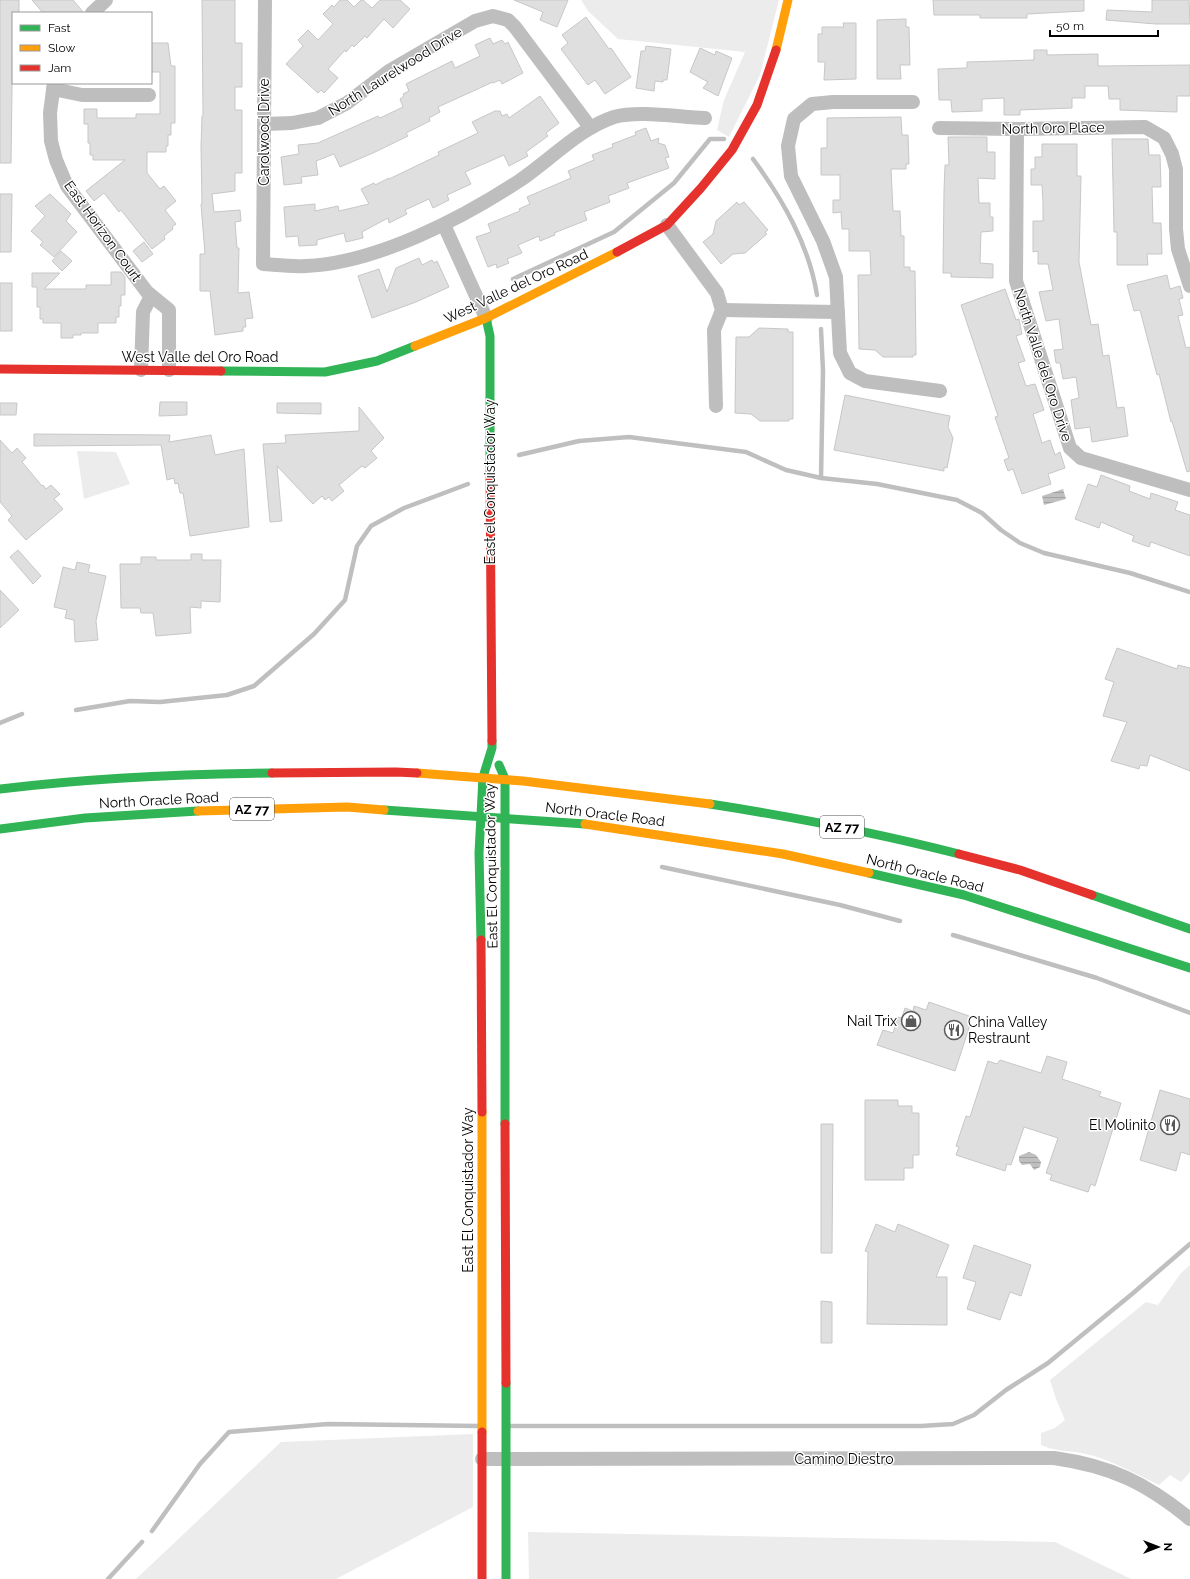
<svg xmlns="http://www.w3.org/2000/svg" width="1190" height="1579" font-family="Raleway,sans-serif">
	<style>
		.green { fill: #ececec }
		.water { fill: url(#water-rules) }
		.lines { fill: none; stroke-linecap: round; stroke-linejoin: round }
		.stream { stroke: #bfbfbf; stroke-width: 4.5 }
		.building { fill: #dfdfdf; stroke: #c7c7c7 }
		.street { stroke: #bebebe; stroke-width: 14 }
		.fast { stroke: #30b455; stroke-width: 9 }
		.slow { stroke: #ff9f0a; stroke-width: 9 }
		.jam { stroke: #e5322d; stroke-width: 9 }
		.labels { text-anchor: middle; stroke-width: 3; stroke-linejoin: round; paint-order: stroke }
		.shield { fill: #fff; stroke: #4c4c4c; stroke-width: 1 }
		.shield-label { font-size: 13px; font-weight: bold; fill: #000 }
		.street-label { font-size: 14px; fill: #000; stroke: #fff }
		.poi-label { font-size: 14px; fill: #000; stroke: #fff; text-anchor: end }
	</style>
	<defs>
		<pattern id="water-rules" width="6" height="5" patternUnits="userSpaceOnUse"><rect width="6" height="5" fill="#bfbfbf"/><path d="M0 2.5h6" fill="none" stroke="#a2a2a2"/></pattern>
	</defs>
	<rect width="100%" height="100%" fill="#fff"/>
	<g class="green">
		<path d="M581,0H779L760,75L729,137L717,130L724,100L745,52L618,39L588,11Z"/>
		<path d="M77,451L116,452L130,484L84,499Z"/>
		<path d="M1190,1265V1472L1181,1482L1170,1475L1159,1485C1135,1474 1112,1460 1086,1454C1070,1450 1055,1452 1041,1445V1433L1055,1428L1065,1420L1056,1399L1050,1380L1146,1302L1158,1305L1181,1273Z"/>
		<path d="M473,1434V1507L336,1579H136L281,1442Z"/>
		<path d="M528,1532L1055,1542L1131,1579H529Z"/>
	</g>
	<g class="water">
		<path d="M1063,489L1066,499L1044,505L1042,496Z"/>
		<path d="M1029,1152L1036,1155L1041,1162L1040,1167L1034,1170L1030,1164L1022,1165L1019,1161V1156Z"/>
	</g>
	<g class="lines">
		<g class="stream">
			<path d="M753,159C783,200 809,245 817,295"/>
			<path d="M513,279L614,232L674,183L710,139H724"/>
			<path d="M821,329L823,371L821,478"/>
			<path d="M519,455L579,441L629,437L746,452L786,470L821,478L877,484L957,500L982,513L1001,530L1020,543L1044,553L1130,573L1190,592"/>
			<path d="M76,710L130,701L160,702L227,695L254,686L314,634L345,600L357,546L371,526L404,508L468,484"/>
			<path d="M0,723L22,714"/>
			<path d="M662,867L840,905L900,921"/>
			<path d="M953,935L1097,978L1190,1013"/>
			<path d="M510,1426H921L953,1424L974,1415L1006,1390L1048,1363L1132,1294L1190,1244"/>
			<path d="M152,1531L200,1464L229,1432L328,1424L478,1426"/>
			<path d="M108,1579L142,1542"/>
		</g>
	</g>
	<g class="building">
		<path d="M0,0H19V13H13L11,163H0Z"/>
		<path d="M32,0H73L84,13H43Z"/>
		<path d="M202,0H235V43H242V87H235V110H242V173H235V191L212,194L214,212L240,210L241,221L235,222L237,248H239L238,293L249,292L253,318L245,319L246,327H243V331L215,335L210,291H200V254H205L201,204H202L201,147L202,116H203Z"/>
		<path d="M340,0H347L354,7L361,0H363L372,8L380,0H400L410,9L393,28L384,19L367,38L365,36L354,47L352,45L346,52L345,50L328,69L338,78L324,93L321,90L318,93L286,64L303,46L298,40L308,30L318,40L333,24L323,14L332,5L334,7Z"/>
		<path d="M514,0H568L557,27L540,20L543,12Z"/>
		<path d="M933,0H1084V11L1027,14V18H980V15H934Z"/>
		<path d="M1152,0H1189L1190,24H1156L1106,20L1107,10L1152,12Z"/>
		<path d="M586,17L609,49L611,48L631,77L605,94L595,80L588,85L561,49L568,43L562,35Z"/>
		<path d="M906,19V27H909L910,65H900L901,79H877V20Z"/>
		<path d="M843,23H856V79L824,80L825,62H818V34H822V27H844Z"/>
		<path d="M490,38L493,44L502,40L505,44L508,42L523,73L502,84L500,80L493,83V82L438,107L440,112L429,118L430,121L406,133L408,136L373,153L340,167L334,154L316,161L318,175L301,177L302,183L284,185L281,157L299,154L298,145L318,143L378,116L380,118L403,107L400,99L404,96L403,94L409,91L406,84L452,61L455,68L480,56L475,45Z"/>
		<path d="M151,43H168L171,66H175V123H171V135H168V146H166V152H147V173L160,189L164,186L176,201L165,210L176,224L172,227L173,229L164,236L165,239L152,249L121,210L119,212L104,193L94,201L86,191L125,160H93V155H90V143H88V124H84V109H97V118H136V114H160V72H151Z"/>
		<path d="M646,46L671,49L667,80H663V82L655,81L654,91L636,88L641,51H645Z"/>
		<path d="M700,48L715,55L716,51L732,58L718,96L703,88L708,82L690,72Z"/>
		<path d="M1034,50H1047V55L1098,54V66L1190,65V96H1177V112L1120,110V99H1109L1108,86H1085V98H1072V108L1020,110V115H1004V98L982,99V111L952,112L951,100H939L938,69L967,68V62L1034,60Z"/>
		<path d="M540,96L559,123L546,133L548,136L526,152L528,156L509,166L504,155L465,172L471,184L447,195L449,200L433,208L429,199L405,210L407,214L389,223L388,218L362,232L363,238L346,242L344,233L317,240V245L299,246L298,236L286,237L284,207L315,204V211L338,206L339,211L369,204L361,189L374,183L375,185L389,178V179L439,155L438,152L478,133L472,122L495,111H500L502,116L507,114L509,118Z"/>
		<path d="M901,117L902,135H908L909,164H906V169H891L893,211H900L901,236H904V267H910V271H915L916,355H913V357H883L875,350L859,349L858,275H871L870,251H849V229H842L841,212L833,213V200H840V175H821V148H827V118Z"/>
		<path d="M646,128L651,141L659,138L658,143L665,145L669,157L665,158L669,168L627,183L629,188L608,196L610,202L584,212L587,220L554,233L555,235L540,241L539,236L518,245L522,253L507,259L509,263L497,268L496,264L488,267L476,237L491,232L488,224L520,211L519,209L530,204L527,197L571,178L568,171L594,160L592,155L613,147L612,144L636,135L635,132Z"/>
		<path d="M948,137H987V152H995V179L978,178L979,203H990V217H993V231L981,232L980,263L993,264V278L951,277V273H943L944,191L945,165H949Z"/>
		<path d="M1112,139H1148L1149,155H1160L1161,187H1152L1153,223H1161L1162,254H1147L1148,265H1117V232H1114Z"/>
		<path d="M1042,144H1077V176H1081L1079,262L1091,325L1098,324L1103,356L1109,355L1117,408L1124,407L1128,436L1092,442L1090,427L1075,429L1071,400L1079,398L1076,377L1063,379L1060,363H1056L1054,350L1063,349L1059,319L1046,321L1039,292L1053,290L1048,264H1038V251L1033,252V221H1043V203L1042,185H1031V169H1035V157H1042Z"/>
		<path d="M0,194H12L11,252H0Z"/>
		<path d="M50,194L71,214L66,221L77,232L54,257L40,245L43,242L31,231L45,216L35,206Z"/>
		<path d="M737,202L739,205L744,202L768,230L765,232L767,234L745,253L733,254L721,264L703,242L713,234L716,221Z"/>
		<path d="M144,242L153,254L142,262L133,251Z"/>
		<path d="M61,251L72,261L62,271L52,261Z"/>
		<path d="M419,258L422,265L432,260L434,263L437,261L449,287L416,302L372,318L358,276L379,269L387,292L396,268Z"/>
		<path d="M111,272H121L125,277V295H121V306H119V317H116V323H98V333H81V335H73V338H61V323H43V319H40V307H37V287H32V273H60L44,289H86V285H111Z"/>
		<path d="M1167,275L1170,289L1180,286L1183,298L1179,299L1183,315L1178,316L1186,348L1190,347V471L1187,472L1172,421L1171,422L1159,374L1157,375L1140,310L1134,311L1127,285Z"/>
		<rect x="0" y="283" width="12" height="48"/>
		<path d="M1005,289L1016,320L1019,319L1022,334L1016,336L1025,361L1018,363L1026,386L1035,384L1044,410L1033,414L1042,443L1050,440L1055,455L1060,452L1065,468L1048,474L1051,484L1022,494L1013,469L1008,471L1004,460L1009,458L995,417L998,416L961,305Z"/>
		<path d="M759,328L788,329V332H793V419H789V421H760L751,414L735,413L736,337H749Z"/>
		<path d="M845,395L950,416L948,427L953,438L947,468L944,467V471L834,450Z"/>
		<path d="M160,402H187V415L159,416Z"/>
		<path d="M0,403H17L16,415H0Z"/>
		<path d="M277,403H321V414L277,413Z"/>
		<path d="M359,407L384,438L371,451L377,458L365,468L362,466L339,485L344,491L332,501L329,497L325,500L322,496L313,504L277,466L282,521L270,522L263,444L286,443L285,435L359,431Z"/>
		<path d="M34,434L170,435L169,442L211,435L215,455L244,449L249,527L190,536L183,493H180L178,483L175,484L174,478L167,480L161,445L34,446Z"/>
		<path d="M0,440L12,453L17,448L26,458L22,462L42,486L43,485L46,489L51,485L60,494L54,499L63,509L26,540L8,520L12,516L0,502Z"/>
		<path d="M1101,475L1130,486L1129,491L1150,499L1151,493L1178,502L1175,510L1190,515V556L1151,542L1149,547L1132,541L1134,536L1101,522L1099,528L1075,519L1088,484L1097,487Z"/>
		<path d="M18,550L41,576L33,584L10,557Z"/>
		<path d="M191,554H202V560H221L220,602L201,601V608L190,607L191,633L156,636L153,613H141L140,608H121L120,564H141V557H156V560H191Z"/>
		<path d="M77,562L90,565L88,572L106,576L96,621L98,640L75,642L74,620L65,618L67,610L54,607L63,567L75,570Z"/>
		<path d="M0,590L19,610L0,628Z"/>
		<path d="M1117,648L1177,669L1178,665L1190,668V771L1150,755L1147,766L1140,765L1139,769L1111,761L1127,722L1103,716L1114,682L1105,679Z"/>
		<path d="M929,1002L969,1016L967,1023L970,1025L955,1071L877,1045L883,1030L893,1033L898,1017L902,1018L905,1008L913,1011L914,1006L926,1010Z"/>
		<path d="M1047,1056L1067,1062L1062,1079L1101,1092L1099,1096L1121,1103L1095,1186L1091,1184L1088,1192L1050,1180L1052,1175L1046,1173L1058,1138L1024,1127L1011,1165L1007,1164L1005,1171L956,1155L959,1147L956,1146L966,1116L970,1117L988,1061L997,1064L1000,1060L1041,1073Z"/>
		<path d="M1160,1090L1190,1099V1155L1181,1152L1176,1171L1140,1160Z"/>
		<path d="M865,1100H898V1106H912V1113H919V1155H913V1168H904V1180H865Z"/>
		<path d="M821,1124H833L832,1253H821Z"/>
		<path d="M876,1224L895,1232L898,1224L949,1245L936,1277H947V1325L867,1324L868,1252L865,1251Z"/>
		<path d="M974,1245L1031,1265L1021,1296L1010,1292L1000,1320L967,1309L976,1282L963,1278Z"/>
		<path d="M821,1301L832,1302V1343H821Z"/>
	</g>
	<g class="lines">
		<g class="street">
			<path d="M265,0L263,264C277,265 292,267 306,266C376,263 461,219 519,181C550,160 580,128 614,117C639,110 678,117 705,118"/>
			<path d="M92,13L106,0"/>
			<path d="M54,83L50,113L51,141L56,160L67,186L147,292L169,310V370"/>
			<path d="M53,89L82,95H149"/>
			<path d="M913,102H833L812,104L794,119L788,146L791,176L823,241L836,277L840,353L850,373L865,381L940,391"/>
			<path d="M265,124L292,123L318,118L347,103L389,71L475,21L493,16L508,20L515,27L590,127"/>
			<path d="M939,128L1017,129L1145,127L1164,138L1172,154L1176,169V229L1178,249L1190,286"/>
			<path d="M1017,129L1016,281L1070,448L1081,458L1190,490"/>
			<path d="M444,225L486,318"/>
			<path d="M667,225L717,293L722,310L714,330L716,406"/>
			<path d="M722,310L838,312"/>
			<path d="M141,370L143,312L151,296"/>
			<path d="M482,1459L1054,1458C1111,1466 1146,1483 1190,1519"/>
		</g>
		<g class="fast">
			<path d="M486,318L490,336V473"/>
			<path d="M221,371L325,372L377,361L415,346"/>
			<path d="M499,765L505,779V1124"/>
			<path d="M0,789C90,778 181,774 272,773"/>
			<path d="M710,804C794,817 877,833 959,854"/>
			<path d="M384,810L585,824"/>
			<path d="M0,829L85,818L198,811"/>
			<path d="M869,873L964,895L1190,968"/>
			<path d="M1092,895L1190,929"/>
			<path d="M481,940L479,853L483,777L492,748V741"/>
			<path d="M506,1383V1579"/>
		</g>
		<g class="slow">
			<path d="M776,50L788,0"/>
			<path d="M415,346L486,318L617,252"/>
			<path d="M417,773L523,781L710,804"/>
			<path d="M198,811L347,807L384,810"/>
			<path d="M585,824L783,854L869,873"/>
			<path d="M482,1112V1432"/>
		</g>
		<g class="jam">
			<path d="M617,252L667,225L701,188L732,150L757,105L776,50"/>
			<path d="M0,369L221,371"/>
			<path d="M490,473L492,741"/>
			<path d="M272,773L396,772L417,773"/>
			<path d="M959,854L1020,870L1092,895"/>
			<path d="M481,940L482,1112"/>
			<path d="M505,1124L506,1383"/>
			<path d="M482,1432V1579"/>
		</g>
	</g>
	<defs>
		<g id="shop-ring" transform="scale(1)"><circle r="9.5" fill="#fff" stroke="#595959" stroke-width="1.5"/><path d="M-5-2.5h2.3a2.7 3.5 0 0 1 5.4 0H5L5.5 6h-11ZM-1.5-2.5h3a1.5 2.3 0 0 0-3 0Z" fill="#595959"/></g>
		<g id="restaurant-ring" transform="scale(1)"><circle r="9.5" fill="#fff" stroke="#595959" stroke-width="1.5"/><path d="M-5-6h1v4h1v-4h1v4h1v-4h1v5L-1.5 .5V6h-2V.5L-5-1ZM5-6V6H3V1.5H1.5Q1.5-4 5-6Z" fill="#595959"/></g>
	</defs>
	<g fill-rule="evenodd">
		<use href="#shop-ring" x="911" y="1021"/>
		<use href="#restaurant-ring" x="954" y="1030"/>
		<use href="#restaurant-ring" x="1170" y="1125"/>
	</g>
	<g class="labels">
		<g class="shield">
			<rect x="230" y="798" width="44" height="22" rx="3"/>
			<rect x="820" y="816" width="44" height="22" rx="3"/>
		</g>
		<g class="shield-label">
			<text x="252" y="814">AZ 77</text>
			<text x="842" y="832">AZ 77</text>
		</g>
		<g class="street-label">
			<text transform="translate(395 71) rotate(-32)" y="5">North Laurelwood Drive</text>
			<text transform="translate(1053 128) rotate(-1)" y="5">North Oro Place</text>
			<text transform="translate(264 132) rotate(-90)" y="5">Carolwood Drive</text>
			<text transform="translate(103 231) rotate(54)" y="5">East Horizon Court</text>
			<text transform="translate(516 286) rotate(-25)" y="5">West Valle del Oro Road</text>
			<text x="200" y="362">West Valle del Oro Road</text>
			<text transform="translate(1043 365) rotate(72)" y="5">North Valle del Oro Drive</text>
			<text transform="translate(490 482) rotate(-90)" y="5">East el Conquistador Way</text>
			<text transform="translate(159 800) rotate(-3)" y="5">North Oracle Road</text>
			<text transform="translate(605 814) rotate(7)" y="5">North Oracle Road</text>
			<text transform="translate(491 866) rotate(-91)" y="5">East El Conquistador Way</text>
			<text transform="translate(925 873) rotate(14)" y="5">North Oracle Road</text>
			<text transform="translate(468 1190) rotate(-90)" y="5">East El Conquistador Way</text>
			<text x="844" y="1464">Camino Diestro</text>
		</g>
		<g class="poi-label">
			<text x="897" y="1026">Nail Trix</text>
			<text x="968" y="1027" text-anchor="start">China Valley<tspan x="968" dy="16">Restraunt</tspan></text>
			<text x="1156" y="1130">El Molinito</text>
		</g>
	</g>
	<rect x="12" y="12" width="140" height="72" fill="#ffffff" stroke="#999999"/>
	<rect x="20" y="25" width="20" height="6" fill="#30b455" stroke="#999999"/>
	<text x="48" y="32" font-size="12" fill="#000000">Fast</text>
	<rect x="20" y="45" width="20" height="6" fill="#ff9f0a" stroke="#999999"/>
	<text x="48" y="52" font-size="12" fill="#000000">Slow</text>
	<rect x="20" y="65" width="20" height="6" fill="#e5322d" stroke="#999999"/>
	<text x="48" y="72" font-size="12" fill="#000000">Jam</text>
	<g transform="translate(1158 1547) rotate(90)" stroke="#ffffff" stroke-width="3" paint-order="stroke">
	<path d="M0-3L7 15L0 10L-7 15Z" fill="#000000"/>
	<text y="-6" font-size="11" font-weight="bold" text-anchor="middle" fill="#000000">N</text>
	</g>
	<path d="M1050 30v6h108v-6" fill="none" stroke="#000000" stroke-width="2"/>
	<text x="1056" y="30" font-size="12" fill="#000000" stroke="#ffffff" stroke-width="3" paint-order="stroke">50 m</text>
</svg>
